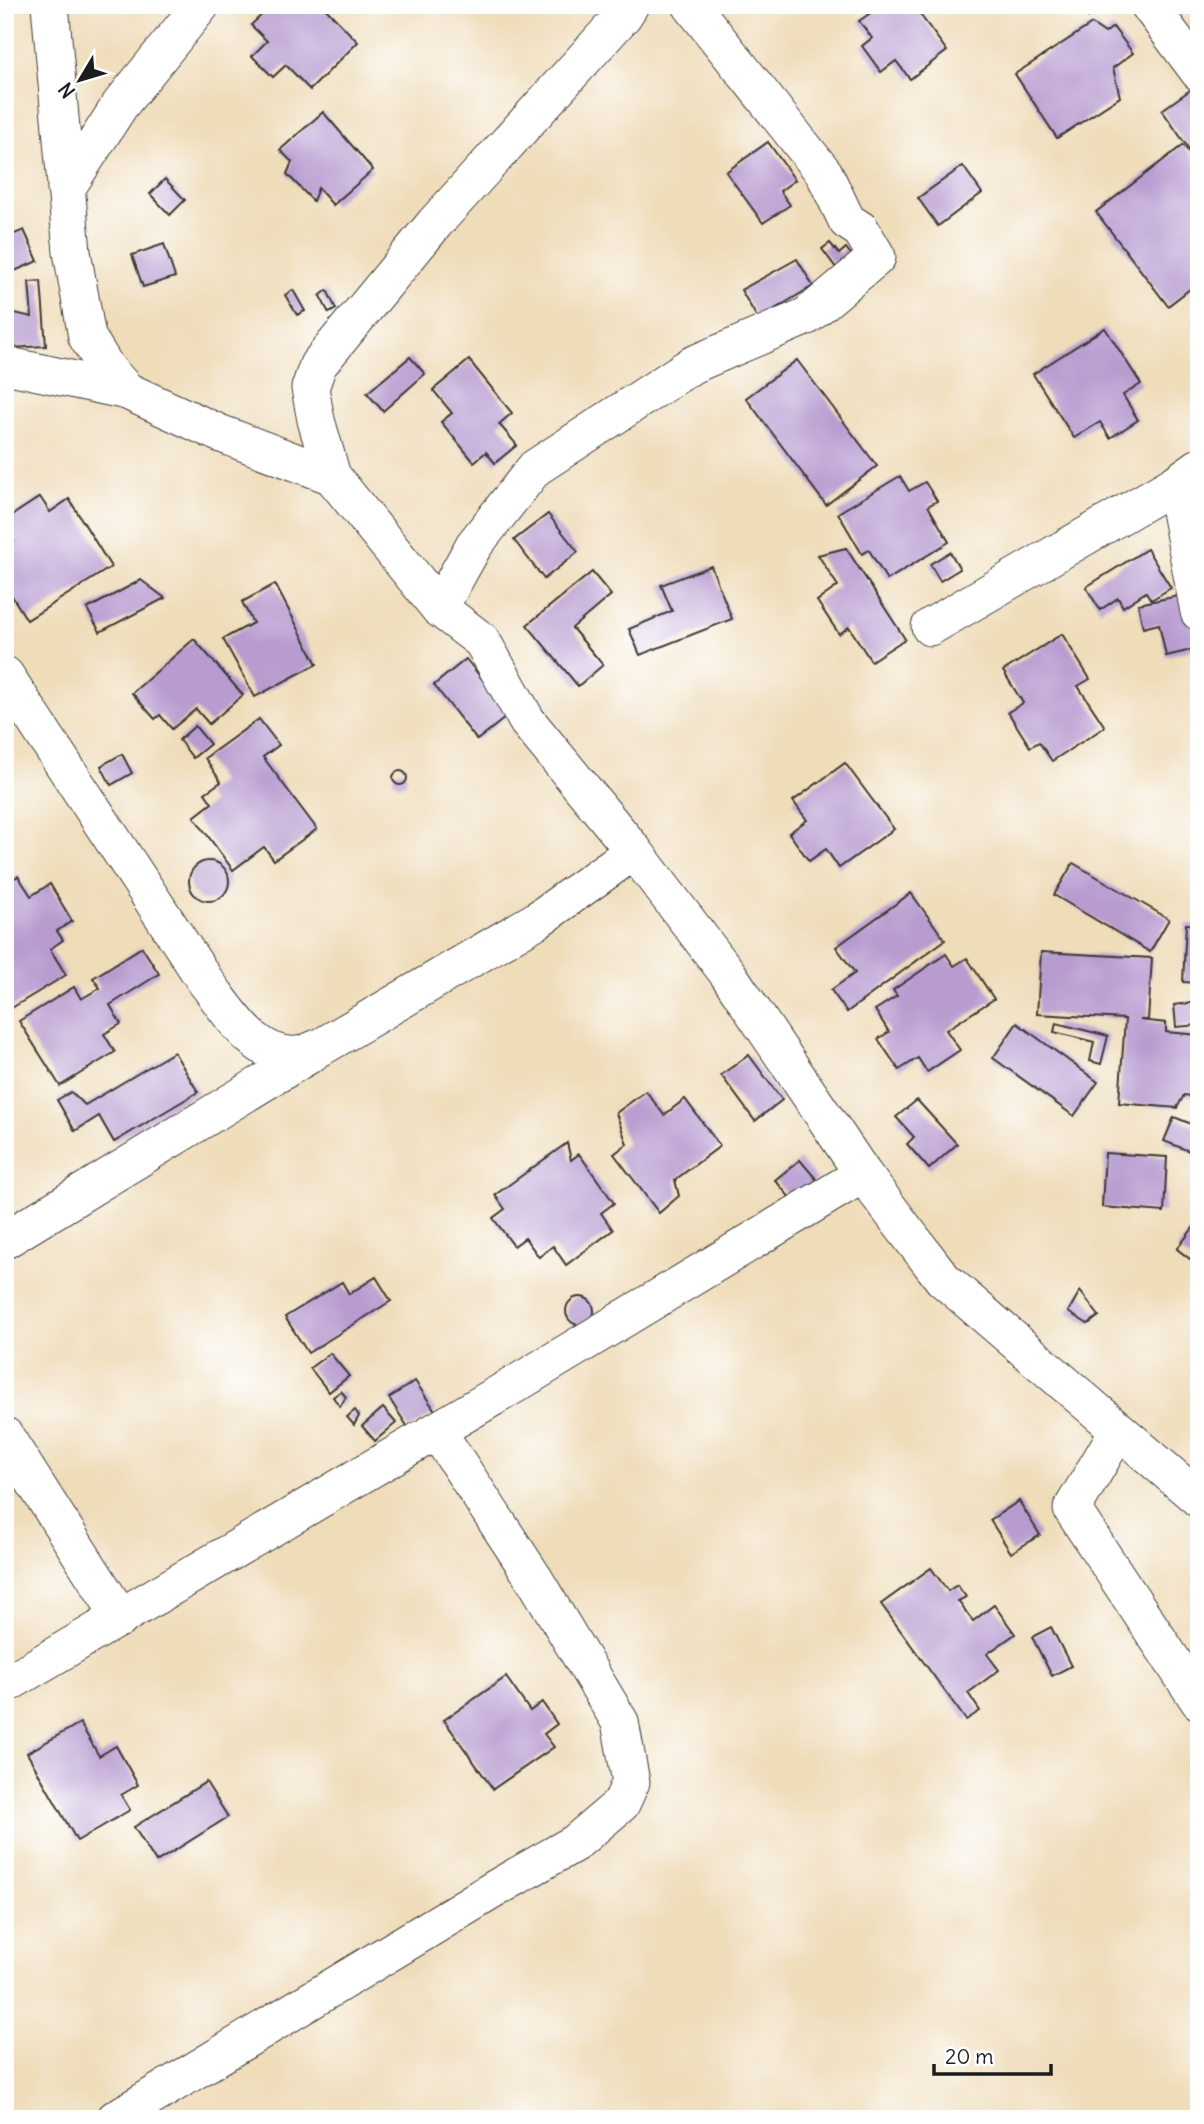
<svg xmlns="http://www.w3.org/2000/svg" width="1204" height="2124" font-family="Delius,sans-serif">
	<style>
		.building { fill: #b89cd0 }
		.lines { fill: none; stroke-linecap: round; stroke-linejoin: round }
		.minor-casing { stroke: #3c3934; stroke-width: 39 }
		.minor { stroke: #fff; stroke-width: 37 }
	</style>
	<rect width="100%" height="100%" fill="#fff"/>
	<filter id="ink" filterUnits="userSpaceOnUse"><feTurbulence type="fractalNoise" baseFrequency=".0143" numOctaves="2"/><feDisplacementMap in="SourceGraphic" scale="14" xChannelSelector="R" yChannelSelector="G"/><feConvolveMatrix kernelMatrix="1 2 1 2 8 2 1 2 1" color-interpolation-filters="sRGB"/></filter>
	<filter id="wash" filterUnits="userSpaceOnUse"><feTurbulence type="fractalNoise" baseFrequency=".00686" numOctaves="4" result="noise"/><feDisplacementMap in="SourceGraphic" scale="28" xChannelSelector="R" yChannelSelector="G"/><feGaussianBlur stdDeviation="1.57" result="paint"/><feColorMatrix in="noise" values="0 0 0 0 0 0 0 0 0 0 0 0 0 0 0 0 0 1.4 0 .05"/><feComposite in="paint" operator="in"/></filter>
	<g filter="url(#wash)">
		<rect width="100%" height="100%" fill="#efdcb9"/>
		<g id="blocks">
			<g class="building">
				<path d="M272,5H322L358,42L310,90L286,65L273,77L252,56L267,41L251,25Z"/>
				<path d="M882,5H913L947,51L910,79L896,61L881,72L862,46L872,38L859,21Z"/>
				<path d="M1078,5H1102L1088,17Z"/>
				<path d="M1092,24L1105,33L1113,27L1133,53L1113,68L1120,97L1057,138L1015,74Z"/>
				<path d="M1193,88L1199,95V156L1195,158L1162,110Z"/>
				<path d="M323,112L373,170L333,205L318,188L313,201L287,174L292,162L280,150Z"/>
				<path d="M768,142L795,180L780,191L790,205L763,223L726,172Z"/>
				<path d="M1183,145L1199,165V282L1168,306L1096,212Z"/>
				<path d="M963,166L982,193L938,226L918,198Z"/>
				<path d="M165,179L185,200L170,215L150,194Z"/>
				<path d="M24,230L38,261L5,275V238Z"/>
				<path d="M830,243L839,254L846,248L853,257L837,269L822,249Z"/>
				<path d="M164,244L175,277L143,287L132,255Z"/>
				<path d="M797,259L813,286L758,319L741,290Z"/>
				<path d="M41,281L46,346L9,348L6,311L32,317L29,282Z"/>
				<path d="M293,290L305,311L297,315L285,295Z"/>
				<path d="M327,290L336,309L329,313L320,296Z"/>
				<path d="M1105,328L1141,384L1123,395L1138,420L1110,438L1100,422L1074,438L1033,374Z"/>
				<path d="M410,357L425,374L383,411L367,393Z"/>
				<path d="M469,360L512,413L499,424L517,445L495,463L486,452L474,462L441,422L452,413L433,390Z"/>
				<path d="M797,360L877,466L826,505L746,398Z"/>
				<path d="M900,476L909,491L925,482L937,501L928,506L949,542L887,580L869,550L862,554L838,513Z"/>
				<path d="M40,497L50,512L69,499L111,567L27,620L5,585V548L14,542L5,529V520Z"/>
				<path d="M548,514L578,552L544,579L514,540Z"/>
				<path d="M846,548L905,639L871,661L849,627L839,634L817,601L838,586L818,555Z"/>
				<path d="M1147,549L1171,588L1151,600L1146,592L1123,607L1118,598L1100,610L1086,587Z"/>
				<path d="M950,552L960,569L940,581L930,564Z"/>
				<path d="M711,566L732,619L640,655L629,629L672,611L661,585Z"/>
				<path d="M592,572L611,595L572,628L603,665L578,686L527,625Z"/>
				<path d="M141,580L165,598L100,632L87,609Z"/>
				<path d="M275,584L317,664L255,697L223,639L253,623L242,602Z"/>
				<path d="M1184,595L1196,649L1166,656L1159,624L1143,628L1138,604Z"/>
				<path d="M1062,634L1090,679L1078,686L1105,727L1052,761L1039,742L1030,747L1008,712L1023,703L1003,671Z"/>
				<path d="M194,639L243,695L209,724L196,709L172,729L160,715L155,719L132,693Z"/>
				<path d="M466,659L510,714L477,740L434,685Z"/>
				<path d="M259,719L279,745L263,757L317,829L274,860L264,847L233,870L194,817L212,803L205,793L221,782L205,758Z"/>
				<path d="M195,726L210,744L193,758L179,740Z"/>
				<path d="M122,754L132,773L111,785L101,766Z"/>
				<path d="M845,763L894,829L839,868L826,849L809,861L789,833L807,820L793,801Z"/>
				<circle cx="400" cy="778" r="7"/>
				<circle cx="209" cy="881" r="20"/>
				<path d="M1073,863L1169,919L1150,952L1054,895Z"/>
				<path d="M18,876L31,896L50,884L72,921L57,931L63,940L50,949L66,975L5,1012V883Z"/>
				<path d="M911,893L945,940L847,1012L831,990L855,973L836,947Z"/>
				<path d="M1186,924L1199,925V983L1183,982Z"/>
				<path d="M142,947L159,974L110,1005L121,1024L104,1034L115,1052L60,1086L19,1021L74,987L81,999L100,988L93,978Z"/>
				<path d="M1041,952L1152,958L1148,1020H1140L1166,1023V1032L1199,1035V1097L1184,1095L1177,1108L1119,1103L1125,1019L1037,1014Z"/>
				<path d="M946,954L954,966L967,958L994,999L946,1030L960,1050L927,1072L918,1058L899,1070L878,1039L889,1032L875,1010L897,996L893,990Z"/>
				<path d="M1199,1002V1025L1176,1027L1174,1005Z"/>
				<path d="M1017,1023L1098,1082L1074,1116L993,1058Z"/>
				<path d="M1056,1023L1108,1036L1101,1064L1090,1061L1094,1042L1054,1032Z"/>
				<path d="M174,1052L198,1092L114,1142L99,1116L75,1131L57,1100L71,1092L85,1105Z"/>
				<path d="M749,1055L782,1100L755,1121L721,1075Z"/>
				<path d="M646,1091L664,1115L685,1099L720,1146L675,1180L679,1196L659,1213L614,1154L627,1144L616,1113Z"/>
				<path d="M917,1100L957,1144L929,1169L907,1144L914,1137L896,1117Z"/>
				<path d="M1174,1117L1199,1127V1155L1164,1141Z"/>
				<path d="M567,1143L571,1160L579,1154L614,1203L601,1213L613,1230L566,1265L553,1246L539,1257L525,1238L514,1246L493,1218L505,1209L495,1195Z"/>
				<path d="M1105,1153L1167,1157L1164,1212L1102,1207Z"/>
				<path d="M800,1160L817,1180L791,1199L775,1180Z"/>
				<path d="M1193,1228L1199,1232V1247L1190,1259L1177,1249Z"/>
				<path d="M376,1277L391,1301L308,1353L285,1317L342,1282L349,1294Z"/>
				<path d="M1080,1291L1099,1316L1088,1324L1068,1312Z"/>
				<circle cx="580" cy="1311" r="14"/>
				<path d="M330,1353L349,1376L329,1392L310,1368Z"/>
				<path d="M415,1381L436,1412L409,1429L389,1398Z"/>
				<path d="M341,1391L346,1397L340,1407L333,1397Z"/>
				<path d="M383,1408L396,1423L375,1441L362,1426Z"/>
				<path d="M355,1410L359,1416L354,1425L347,1417Z"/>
				<path d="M1019,1501L1040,1535L1011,1553L990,1520Z"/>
				<path d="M931,1568L948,1591L957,1585L966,1597L958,1601L973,1621L994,1605L1015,1634L987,1654L999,1670L968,1693L980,1711L966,1720L881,1604Z"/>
				<path d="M1051,1627L1071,1666L1052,1676L1032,1637Z"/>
				<path d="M506,1677L530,1711L542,1702L557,1724L544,1734L554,1747L493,1789L444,1720Z"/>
				<path d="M80,1723L99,1756L116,1746L138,1785L121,1795L130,1810L77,1841L27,1753Z"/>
				<path d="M206,1782L228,1817L156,1862L134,1827Z"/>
			</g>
		</g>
	</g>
	<g filter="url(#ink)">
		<use href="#blocks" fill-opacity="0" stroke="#3c3934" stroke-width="2"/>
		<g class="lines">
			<g class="minor-casing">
				<g id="minor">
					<path d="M50,5L72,252L87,337L107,369L127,391L219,433L332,476"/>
					<path d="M630,5L623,16L435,223L318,365L310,388L316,420L332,476L439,608L482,641L527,721L634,851L728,974L863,1174L900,1223L943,1279L1199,1499"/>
					<path d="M1149,5L1199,72"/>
					<path d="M66,189L120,105L201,5"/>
					<path d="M5,365L127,391"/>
					<path d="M1175,484L1199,612"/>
					<path d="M439,608L474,545L535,468L692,365L807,316L877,257L861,230L847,221L824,173L691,5"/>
					<path d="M930,627L1175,484L1199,467"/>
					<path d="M5,675L206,982C229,1011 258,1064 303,1054C309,1052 317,1048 323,1046L537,920L634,851"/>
					<path d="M5,1240L312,1053"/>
					<path d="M1118,1431L1072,1509L1199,1701"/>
					<path d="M5,1436L121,1618"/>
					<path d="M5,1685L519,1382L863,1174"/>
					<path d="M115,2119L498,1887L575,1843L621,1804L631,1782L620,1722L535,1580L437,1431"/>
				</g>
			</g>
			<use href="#minor" class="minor"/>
		</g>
	</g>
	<rect width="1204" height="2124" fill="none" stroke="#fff" stroke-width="28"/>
	<g transform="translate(80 80) rotate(232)" stroke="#ffffff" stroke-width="5" paint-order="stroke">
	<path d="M0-5L12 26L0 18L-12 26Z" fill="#1c1c1c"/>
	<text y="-10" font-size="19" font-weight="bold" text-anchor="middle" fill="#1c1c1c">N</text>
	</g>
	<path d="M934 2064v10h117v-10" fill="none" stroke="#1c1c1c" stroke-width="3.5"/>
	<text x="945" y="2064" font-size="21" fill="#1c1c1c" stroke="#ffffff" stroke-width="5" paint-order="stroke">20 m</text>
</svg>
